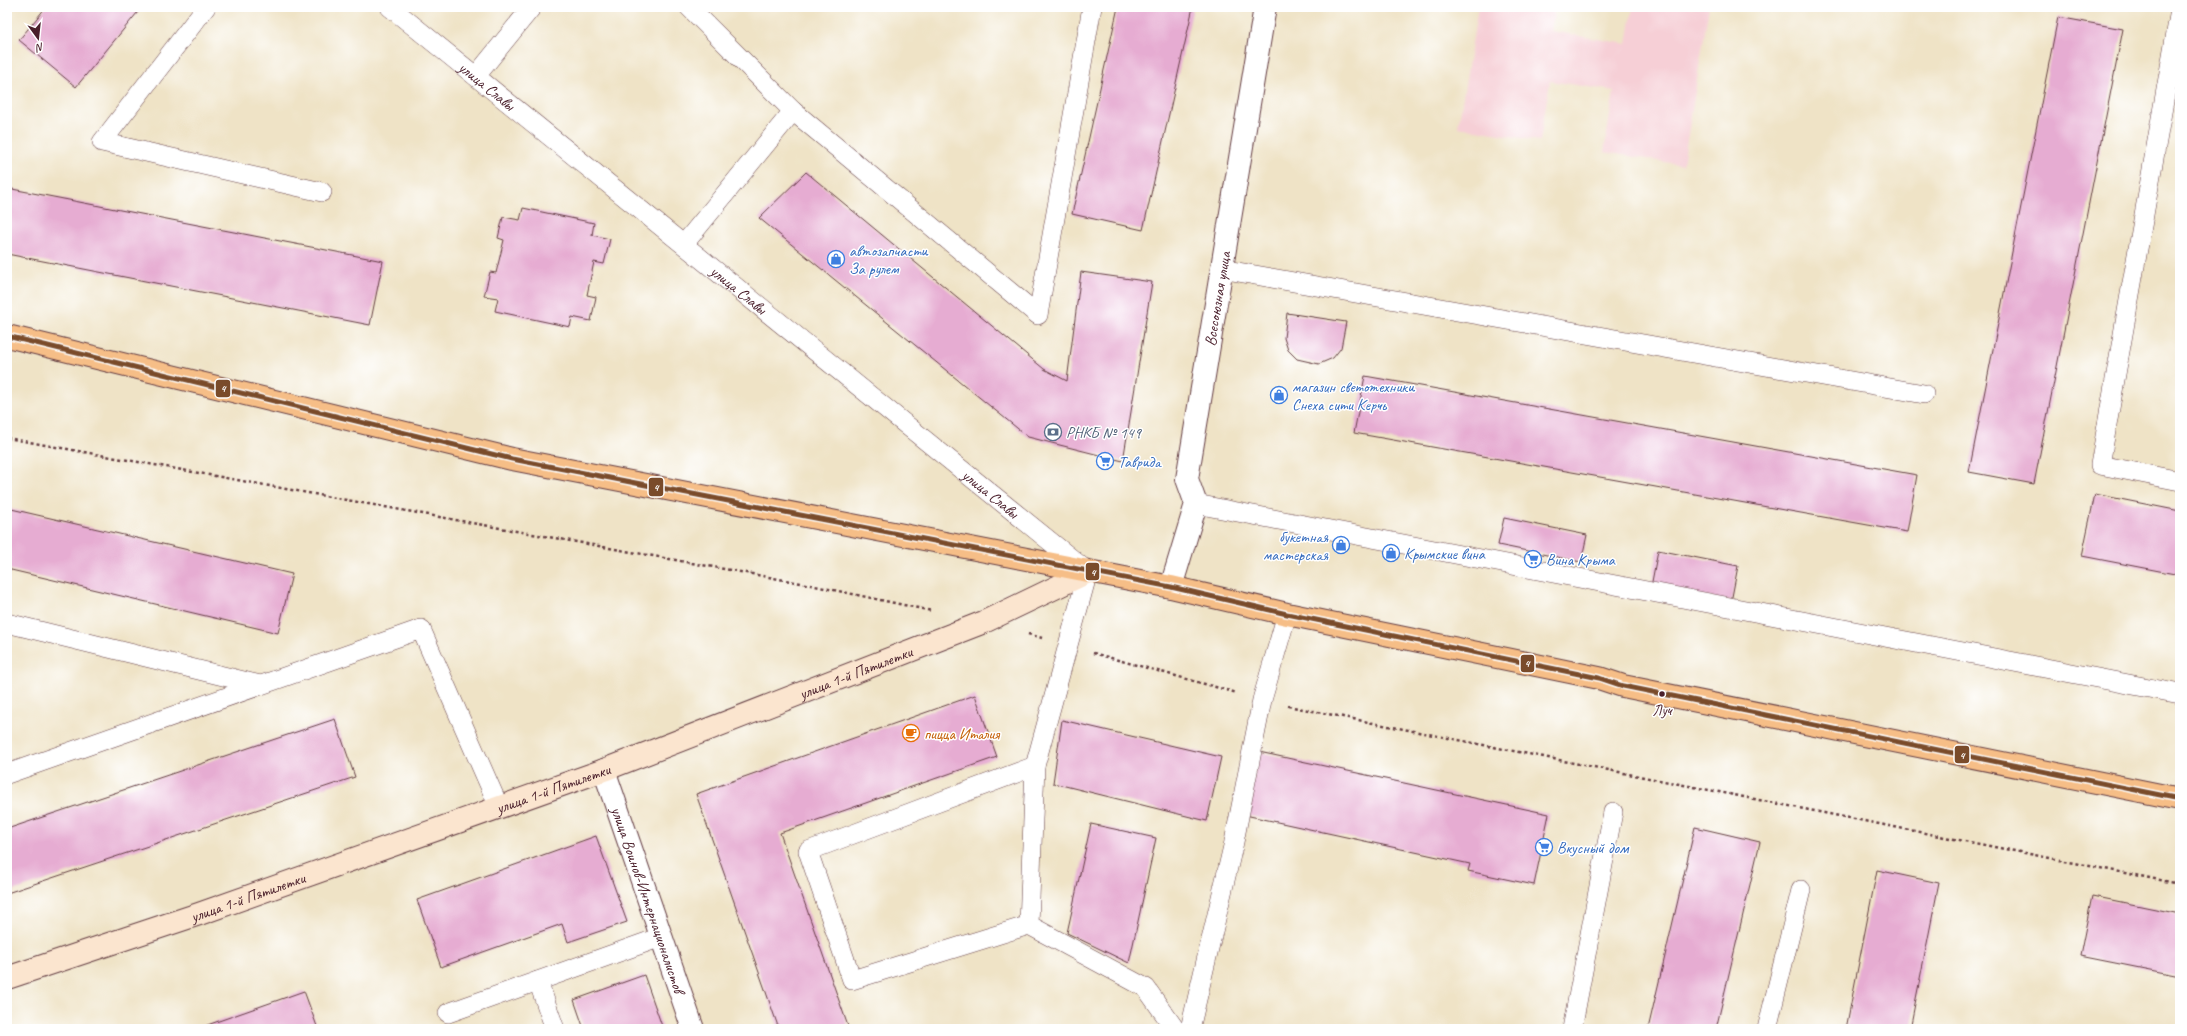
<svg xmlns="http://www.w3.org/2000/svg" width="2187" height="1036" font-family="Caveat,sans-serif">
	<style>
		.built { fill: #f6cfd6 }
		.building { fill: #e6acd2 }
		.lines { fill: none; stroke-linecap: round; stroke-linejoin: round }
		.lane-casing { stroke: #633c42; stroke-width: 20 }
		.street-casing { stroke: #633c42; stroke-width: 24 }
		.secondary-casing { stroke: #633c42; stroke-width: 24 }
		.primary-casing { stroke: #633c42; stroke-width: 24 }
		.path { stroke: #633c42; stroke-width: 2.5; stroke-dasharray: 3 3; stroke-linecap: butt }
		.lane { stroke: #fff; stroke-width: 19 }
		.street { stroke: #fff; stroke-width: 22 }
		.secondary { stroke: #fbe5cf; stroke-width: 22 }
		.primary { stroke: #f6be87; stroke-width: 22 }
		.bus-1-casing { stroke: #fff; stroke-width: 8 }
		.bus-1 { stroke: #7a4b2a; stroke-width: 5 }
		.bus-dot { fill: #4a1f2b; stroke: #fff; stroke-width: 1.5 }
		.labels { text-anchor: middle; stroke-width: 3; stroke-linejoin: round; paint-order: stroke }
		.bus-label { font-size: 15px; fill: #4a1f2b; stroke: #fff }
		.street-label { font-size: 16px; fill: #4a1f2b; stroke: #fff }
		.shop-label { font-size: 16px; fill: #366cbe; stroke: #fff; text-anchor: start }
		.service-label { font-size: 16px; fill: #4e5e75; stroke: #fff; text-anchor: start }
		.food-label { font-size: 16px; fill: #c56008; stroke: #fff; text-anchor: start }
		.line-badge { stroke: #fff; stroke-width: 1.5 }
		.badge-label { font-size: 11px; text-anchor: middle; font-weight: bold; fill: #fff }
	</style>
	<rect width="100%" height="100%" fill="#fff"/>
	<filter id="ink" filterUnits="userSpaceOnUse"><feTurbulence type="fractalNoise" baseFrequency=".025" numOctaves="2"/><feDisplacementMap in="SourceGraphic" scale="8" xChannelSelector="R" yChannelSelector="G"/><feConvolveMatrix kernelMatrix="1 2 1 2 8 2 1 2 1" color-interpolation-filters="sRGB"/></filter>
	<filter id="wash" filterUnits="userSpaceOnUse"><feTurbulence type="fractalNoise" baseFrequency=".012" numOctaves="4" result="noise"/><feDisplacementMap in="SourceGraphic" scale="16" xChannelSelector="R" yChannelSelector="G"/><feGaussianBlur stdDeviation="0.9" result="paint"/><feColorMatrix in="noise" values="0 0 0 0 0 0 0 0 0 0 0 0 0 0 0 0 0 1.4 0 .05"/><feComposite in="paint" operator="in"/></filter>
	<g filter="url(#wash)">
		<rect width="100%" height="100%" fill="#efe3c6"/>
		<path class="built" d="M1478,7H1555L1551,31L1627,44L1633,7H1709L1683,165L1604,152L1614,91L1550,81L1540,141L1458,127Z"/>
		<g id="blocks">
			<g class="building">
				<path d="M46,7H142L76,87L19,40Z"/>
				<path d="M1118,7H1193L1143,230L1072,214Z"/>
				<path d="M2058,17L2123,29L2034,484L1969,472Z"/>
				<path d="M806,172L1044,369L1067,381L1081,272L1152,282L1123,461L1028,437L759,218Z"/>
				<path d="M7,188L383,261L370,325L7,254Z"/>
				<path d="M523,208L594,223L592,235L610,239L604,264L594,262L587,295L596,297L591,321L572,317L570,327L495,311L498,298L484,296L490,272L496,273L504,240L498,238L503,217L520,220Z"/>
				<path d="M1287,313L1346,322L1341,348L1333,358L1319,364L1297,359L1288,350L1284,338Z"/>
				<path d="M1365,376L1917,475L1907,532L1354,433Z"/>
				<path d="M2095,494L2180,511V575L2082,556Z"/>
				<path d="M7,508L292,574L278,633L7,569Z"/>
				<path d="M1504,518L1587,535L1581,562L1498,545Z"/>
				<path d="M1658,550L1738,566L1731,602L1651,587Z"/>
				<path d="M975,695L997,757L780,833L849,1029H779L696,794Z"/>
				<path d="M335,719L355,777L7,893V829Z"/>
				<path d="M1062,720L1221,757L1207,821L1053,783Z"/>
				<path d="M1259,752L1549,814L1534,885L1468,871L1470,864L1245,815Z"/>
				<path d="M1091,824L1156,838L1129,963L1067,933Z"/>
				<path d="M1695,827L1760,842L1716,1029H1648Z"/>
				<path d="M596,836L627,922L568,942L562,924L441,967L417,900Z"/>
				<path d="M1877,870L1939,883L1910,1029H1846Z"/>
				<path d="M2092,896L2180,914V976L2080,956Z"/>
				<path d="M644,975L663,1029H584L574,1000Z"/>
				<path d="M304,991L318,1029H196Z"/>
			</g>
		</g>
	</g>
	<g filter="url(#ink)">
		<use href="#blocks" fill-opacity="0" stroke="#633c42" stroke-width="1"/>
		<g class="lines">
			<g class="lane-casing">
				<g id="lane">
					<path d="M206,7L102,142L322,192"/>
					<path id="s1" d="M390,7L1088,572L1035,766"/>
					<path d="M2180,10L2100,465L2180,481"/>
					<path d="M476,76L532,7"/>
					<path d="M793,111L1038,315L1092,7"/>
					<path d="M684,244L793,111L689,7"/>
					<path d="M1221,269L1924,394"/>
					<path d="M1196,504L2180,694"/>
					<path d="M7,623L260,685"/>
					<path d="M7,774L421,629L499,807"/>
					<path d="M1029,925L852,980L808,851L1035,766L1029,925L1146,988L1175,1029"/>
					<path d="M538,981L555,1029"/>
					<path d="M448,1013L661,937"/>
					<path d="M1190,1029L1234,842L1262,700L1287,614"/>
					<path d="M1572,1029L1613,812"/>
					<path d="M1767,1029L1801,890"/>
				</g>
			</g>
			<g class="street-casing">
				<g id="street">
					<path id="s2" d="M1171,587L1196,504L1187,479L1265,7"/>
					<path id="s3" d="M604,770L693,1029"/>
				</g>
			</g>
			<g class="secondary-casing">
				<g id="secondary">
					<path id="s4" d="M7,978L199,914L604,770L984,622L1088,572"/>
				</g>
			</g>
			<g class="primary-casing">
				<path id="primary" d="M7,336L512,459L1171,587L1287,614L1599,678L1623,686L2180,799"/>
			</g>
			<g class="path">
				<path d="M7,438L801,583L932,611"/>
				<path d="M1028,634L1042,638"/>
				<path d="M1093,653L1237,693"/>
				<path d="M1288,706L2180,884"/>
			</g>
			<use href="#lane" class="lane"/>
			<use href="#street" class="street"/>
			<use href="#secondary" class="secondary"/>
			<use href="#primary" class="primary"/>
			<g class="bus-1-casing">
				<path id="bus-1" d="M7,336L512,459L1171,587L1287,614L1599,678L1623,686L2180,799"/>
			</g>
			<use href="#bus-1" class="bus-1"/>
		</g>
	</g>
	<defs>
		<g id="shop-ring" transform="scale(0.9)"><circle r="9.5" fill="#fff" stroke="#3f7fe0" stroke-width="1.5"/><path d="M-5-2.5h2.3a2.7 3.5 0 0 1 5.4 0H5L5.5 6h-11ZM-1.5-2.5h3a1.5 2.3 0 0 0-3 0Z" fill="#3f7fe0"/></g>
		<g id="bank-ring" transform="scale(0.9)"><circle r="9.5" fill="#fff" stroke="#5c6f8a" stroke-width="1.5"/><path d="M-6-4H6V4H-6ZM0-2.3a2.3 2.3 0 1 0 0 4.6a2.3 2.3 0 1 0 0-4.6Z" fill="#5c6f8a"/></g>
		<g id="supermarket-ring" transform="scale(0.9)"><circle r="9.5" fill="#fff" stroke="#3f7fe0" stroke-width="1.5"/><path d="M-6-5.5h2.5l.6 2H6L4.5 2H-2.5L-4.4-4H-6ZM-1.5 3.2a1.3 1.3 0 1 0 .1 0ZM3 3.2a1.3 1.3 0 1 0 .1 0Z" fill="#3f7fe0"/></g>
		<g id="cafe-ring" transform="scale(0.9)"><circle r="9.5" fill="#fff" stroke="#e8710a" stroke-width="1.5"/><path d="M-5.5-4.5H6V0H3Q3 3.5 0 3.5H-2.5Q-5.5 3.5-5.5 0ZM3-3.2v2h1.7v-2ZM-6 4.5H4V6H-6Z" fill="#e8710a"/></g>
	</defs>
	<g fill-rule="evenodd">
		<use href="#shop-ring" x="836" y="259"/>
		<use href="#shop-ring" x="1279" y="395"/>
		<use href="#bank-ring" x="1053" y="432"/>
		<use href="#supermarket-ring" x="1105" y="461"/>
		<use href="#shop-ring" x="1341" y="545"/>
		<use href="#shop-ring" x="1391" y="553"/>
		<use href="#supermarket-ring" x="1533" y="559"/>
		<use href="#cafe-ring" x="911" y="733"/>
		<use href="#supermarket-ring" x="1544" y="847"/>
	</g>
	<circle class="bus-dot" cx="1662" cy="694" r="3.5"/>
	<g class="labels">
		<g class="bus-label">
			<text x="1662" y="715">Луч</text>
		</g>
		<g class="street-label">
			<text dy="6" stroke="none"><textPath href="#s1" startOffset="125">улица Славы</textPath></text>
			<text dy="6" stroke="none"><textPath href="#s1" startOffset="449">улица Славы</textPath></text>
			<text dy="6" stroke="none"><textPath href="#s2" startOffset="296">Всесоюзная улица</textPath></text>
			<text dy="6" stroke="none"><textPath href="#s1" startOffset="773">улица Славы</textPath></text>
			<text dy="6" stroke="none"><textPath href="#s4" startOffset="902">улица 1-й Пятилетки</textPath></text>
			<text dy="6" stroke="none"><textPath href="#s4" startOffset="578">улица 1-й Пятилетки</textPath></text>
			<text dy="6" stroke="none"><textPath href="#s4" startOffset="254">улица 1-й Пятилетки</textPath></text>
			<text dy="6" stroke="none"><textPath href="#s3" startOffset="137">улица Воинов-Интернационалистов</textPath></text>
		</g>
		<g class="shop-label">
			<text x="849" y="256">автозапчасти<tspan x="849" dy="18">За рулем</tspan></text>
			<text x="1292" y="392">магазин светотехники<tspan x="1292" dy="18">Снеха сити Керчь</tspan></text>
			<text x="1118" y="467">Таврида</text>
			<text x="1328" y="542" text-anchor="end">букетная<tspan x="1328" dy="18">мастерская</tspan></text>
			<text x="1404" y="559">Крымские вина</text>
			<text x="1546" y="565">Вина Крыма</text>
			<text x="1557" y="853">Вкусный дом</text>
		</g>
		<g class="service-label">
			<text x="1066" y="438">РНКБ № 149</text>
		</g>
		<g class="food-label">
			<text x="924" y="739">пицца Италия</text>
		</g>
	</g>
	<g class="line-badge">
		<rect x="215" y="379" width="16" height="19" rx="4" fill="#7a4b2a"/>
		<rect x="648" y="477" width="16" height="20" rx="4" fill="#7a4b2a"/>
		<rect x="1085" y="562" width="15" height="19" rx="4" fill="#7a4b2a"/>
		<rect x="1520" y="654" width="15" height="19" rx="4" fill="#7a4b2a"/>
		<rect x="1954" y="745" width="16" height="19" rx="4" fill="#7a4b2a"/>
	</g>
	<g class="badge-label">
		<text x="223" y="392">4</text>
		<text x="656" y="491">4</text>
		<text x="1093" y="576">4</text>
		<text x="1527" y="667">4</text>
		<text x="1962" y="759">4</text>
	</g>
	<rect width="2187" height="1036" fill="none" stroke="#fff" stroke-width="24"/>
	<g transform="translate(38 38) rotate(165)" stroke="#ffffff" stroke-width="3" paint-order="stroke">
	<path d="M0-3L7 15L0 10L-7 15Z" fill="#4a1f2b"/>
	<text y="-6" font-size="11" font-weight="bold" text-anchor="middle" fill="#4a1f2b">N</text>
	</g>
</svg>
